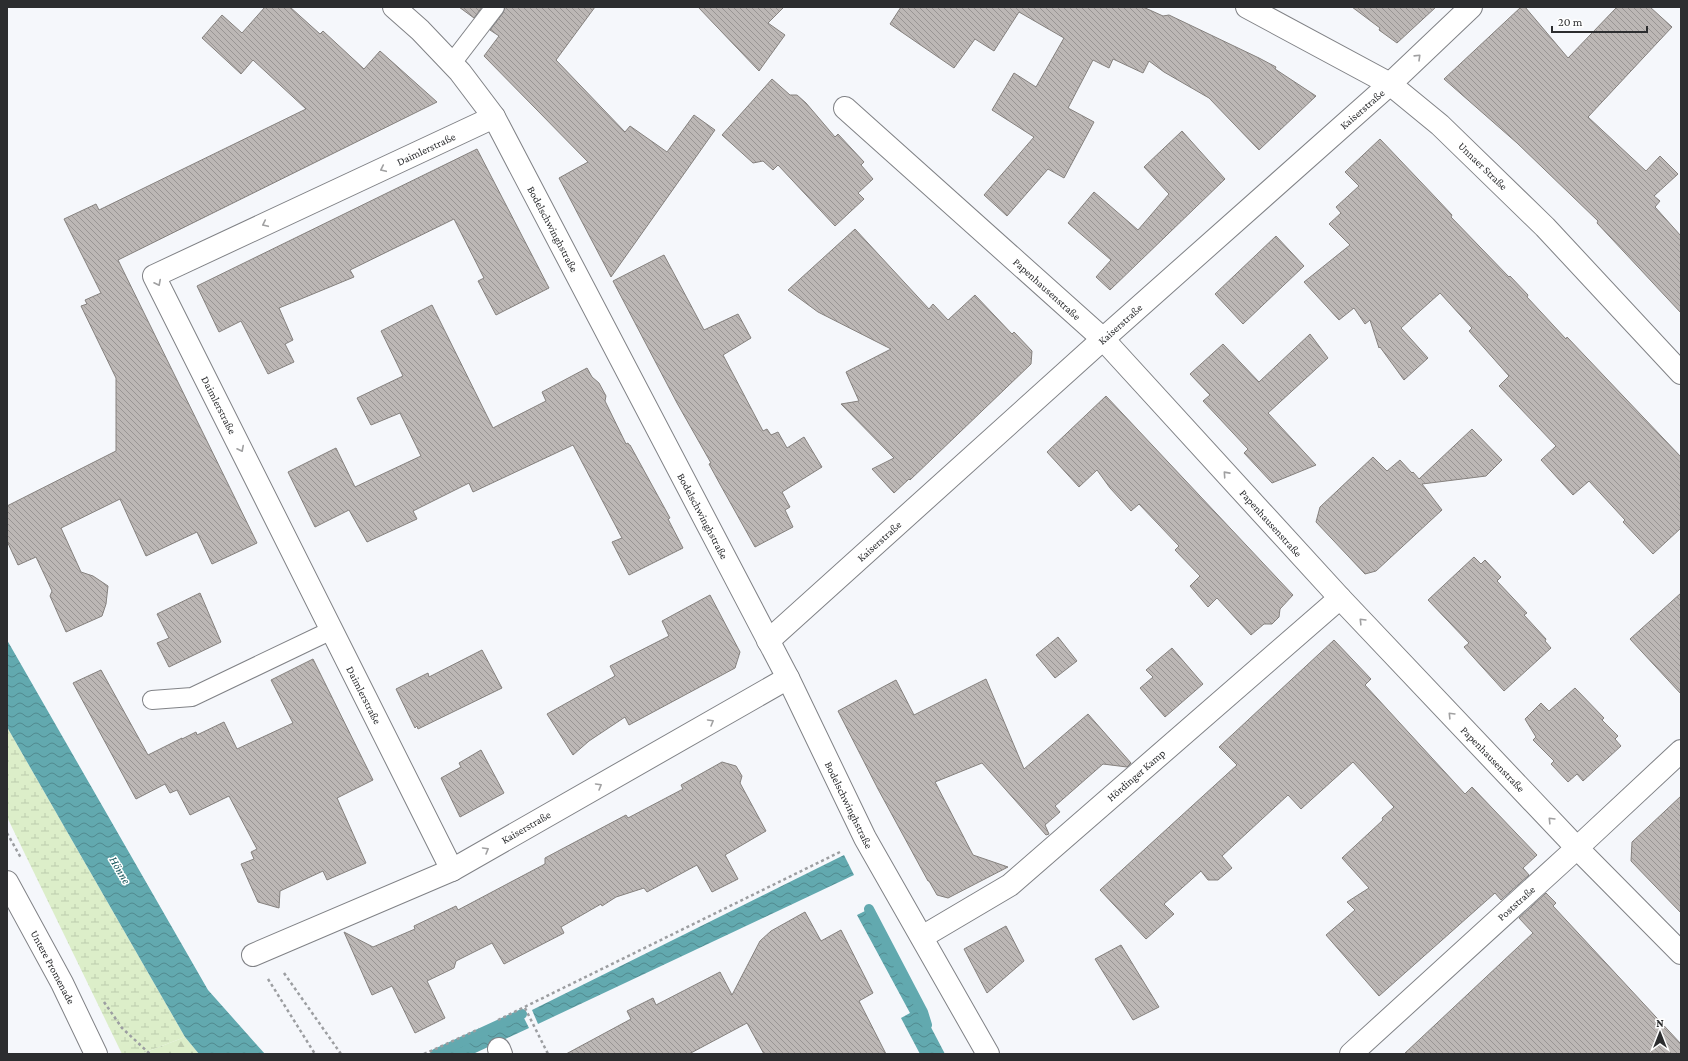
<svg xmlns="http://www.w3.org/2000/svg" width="1688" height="1061" font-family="'Crimson Pro',serif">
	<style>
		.forest { fill: url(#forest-firs) }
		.wetland { fill: url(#wetland-marsh) }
		.water { fill: url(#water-waves) }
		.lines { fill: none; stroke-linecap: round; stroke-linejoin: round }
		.stream { stroke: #62a9af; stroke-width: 10 }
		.building { fill: url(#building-back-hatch); stroke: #85817e }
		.lane-casing { stroke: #808286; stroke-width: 20 }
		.street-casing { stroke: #808286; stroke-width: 24 }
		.path { stroke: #9c9ea1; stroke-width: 2.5; stroke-dasharray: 3 3; stroke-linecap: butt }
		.lane { stroke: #fff; stroke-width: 18 }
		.street { stroke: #fff; stroke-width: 22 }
		.oneway { stroke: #a0a0a1 }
		.labels { text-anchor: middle; stroke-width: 3; stroke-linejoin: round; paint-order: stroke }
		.street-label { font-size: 11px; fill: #2c2d2f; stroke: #fff }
		.water-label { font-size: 12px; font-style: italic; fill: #19575c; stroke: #fff }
	</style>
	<defs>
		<pattern id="forest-firs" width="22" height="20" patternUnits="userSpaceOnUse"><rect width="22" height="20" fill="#dceec9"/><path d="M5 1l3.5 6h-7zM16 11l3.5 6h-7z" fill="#bdccad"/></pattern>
		<pattern id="wetland-marsh" width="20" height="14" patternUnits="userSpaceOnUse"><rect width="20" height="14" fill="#dceec9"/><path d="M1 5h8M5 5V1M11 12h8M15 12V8" fill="none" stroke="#bdccad"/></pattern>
		<pattern id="water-waves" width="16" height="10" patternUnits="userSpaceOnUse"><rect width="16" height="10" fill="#62a9af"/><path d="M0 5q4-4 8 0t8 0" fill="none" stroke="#518a8f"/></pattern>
		<pattern id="building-back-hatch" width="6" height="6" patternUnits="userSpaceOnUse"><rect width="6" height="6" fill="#bcb7b5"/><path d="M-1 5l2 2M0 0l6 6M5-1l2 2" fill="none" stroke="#999594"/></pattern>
	</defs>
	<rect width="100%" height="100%" fill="#f5f7fb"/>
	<path class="forest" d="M185,1037L199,1054H141Z"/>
	<path class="wetland" d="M7,727L185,1037L141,1054H122L7,817Z"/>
	<g class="water">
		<path d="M7,640L208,990L265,1054H199L185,1037L7,727Z"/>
		<path d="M844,855L854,875L538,1024L532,1010Z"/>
		<path d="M869,909L945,1054H920L901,1018L910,1013L857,915Z"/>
		<path d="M522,1014L529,1028L473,1054H435Z"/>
	</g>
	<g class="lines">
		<g class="stream">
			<path d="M869,909L923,1012L927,1025"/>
			<path d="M435,1054L522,1014"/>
		</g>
	</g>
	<g class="building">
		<path d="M265,7H290L320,34L323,31L364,69L380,51L437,102L118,260L257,543L212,564L197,532L146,556L120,499L61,528L81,572L93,576L108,586L106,604L102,616L66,632L50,596L52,591L36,557L18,565L7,541V506L116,451V378L81,306L87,304L85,300L101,293L64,219L96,204L99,210L306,109L253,60L241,74L202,38L222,15L242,33Z"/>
		<path d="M459,7H482L474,18Z"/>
		<path d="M505,7H595L556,60L625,132L630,126L667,152L694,115L715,130L611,277L559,178L588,162L484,56L499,36L490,30L503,13Z"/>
		<path d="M698,7H784L768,23L785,35L759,71Z"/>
		<path d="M901,7H1143L1163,16L1169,15L1259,58L1276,67L1275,69L1316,96L1259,150L1209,98L1164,72L1149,61L1143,73L1113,59L1109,68L1093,60L1068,108L1094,122L1064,178L1048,169L1007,216L984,195L1034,137L992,110L1014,73L1036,87L1064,38L1019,12L994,51L975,39L954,68L890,24Z"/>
		<path d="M1352,7H1436L1397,43L1379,30L1380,28Z"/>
		<path d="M1521,7H1525L1568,58L1617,7H1650L1672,27L1588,117L1646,171L1660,156L1678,174L1654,196L1660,201L1655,207L1681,236V313L1597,223L1598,221L1517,143L1444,79Z"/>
		<path d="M772,79L790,95H797L806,103L835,137L838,134L864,162L861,165L873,179L858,193L864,199L835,226L778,165L773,170L763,161L753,163L722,135Z"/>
		<path d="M1182,131L1225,179L1110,290L1096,277L1111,260L1068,223L1094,192L1138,230L1169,194L1144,167Z"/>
		<path d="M1380,139L1437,199L1452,215L1451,217L1509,277L1510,276L1528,295L1527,297L1566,339L1567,337L1681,457V528L1653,554L1623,522L1625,520L1589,481L1573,495L1541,460L1556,446L1499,386L1509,376L1469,331L1472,328L1440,293L1401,328L1428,358L1404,380L1380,347L1379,348L1370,320L1365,324L1354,308L1339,320L1304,282L1350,245L1329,224L1341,213L1336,207L1359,186L1345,172Z"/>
		<path d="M477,149L549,288L496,315L478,281L484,278L454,219L350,270L354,277L279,308L293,340L285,344L294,362L268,374L241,321L219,332L197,286Z"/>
		<path d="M855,229L929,309L933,304L948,320L975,295L1012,334L1014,332L1032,351L1031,364L910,480L909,479L894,493L872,469L894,458L841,404L859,401L846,372L891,349L818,312L788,290Z"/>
		<path d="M1276,236L1304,266L1243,324L1215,294Z"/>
		<path d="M664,255L704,330L738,314L751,338L723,355L763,431L767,429L771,435L778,432L787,448L804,437L822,467L782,492L790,507L785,510L793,527L755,547L721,486L709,464L711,463L677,403L613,281Z"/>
		<path d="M432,305L493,428L546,401L542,392L587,368L592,377L599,383L606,396L605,401L626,444L628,443L629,445H630L670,518L668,519L683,548L629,575L612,542L622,538L573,445L473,492L469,483L413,511L417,519L367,542L349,510L315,527L288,472L336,448L355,487L421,456L400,413L371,425L357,398L403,376L381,331Z"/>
		<path d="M1310,334L1328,358L1268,413L1316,465L1272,483L1244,453L1248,449L1203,401L1210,395L1190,374L1223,344L1259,382Z"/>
		<path d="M1106,396L1293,595L1280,609L1279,617L1272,624H1264L1251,635L1217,598L1208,607L1190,586L1200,576L1175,550L1179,546L1139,504L1131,511L1110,488L1097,470L1079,487L1047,452Z"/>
		<path d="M1472,429L1502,460L1486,476L1422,484L1442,510L1376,571L1365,574L1316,522L1320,507L1373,457L1387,471L1400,460L1412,473L1413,472L1419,479Z"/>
		<path d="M1474,557L1481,564L1485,560L1501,577L1497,581L1527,613L1524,615L1546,639L1545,641L1551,648L1504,691L1464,647L1469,643L1428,600Z"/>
		<path d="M200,593L221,642L169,667L157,643L169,638L157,614Z"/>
		<path d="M1681,593V694L1630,639Z"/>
		<path d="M710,595L740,652L735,668L629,725L625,717L589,741L573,755L547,714L615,676L610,666L669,636L662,621Z"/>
		<path d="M1058,637L1077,661L1055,678L1036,655Z"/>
		<path d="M1334,640L1371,679L1365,685L1465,794L1472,787L1537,855L1523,868L1529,875L1501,900L1495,893L1379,996L1326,935L1355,910L1347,902L1369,888L1342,858L1383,820L1382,818L1394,807L1353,762L1301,809L1288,795L1222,856L1232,868L1218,880H1208L1201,871L1164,904L1174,914L1146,939L1100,890L1237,765L1219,747Z"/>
		<path d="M1172,648L1203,684L1165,717L1140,688L1153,677L1146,670Z"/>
		<path d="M482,650L502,688L418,729L417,726L415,728L396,689L428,673L429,677Z"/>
		<path d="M313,659L373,780L337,798L366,863L327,880L323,871L280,891L279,908L258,902L241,864L254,859L251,852L257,849L229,796L190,815L177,790L170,793L165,784L136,799L73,683L101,670L148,755L182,738V739L196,732L197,735L224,722L237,749L293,723L271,680Z"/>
		<path d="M986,679L1024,769L1088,714L1131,763L1127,767L1103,764L1055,806L1060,812L1045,825L1049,834L1046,835L982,763L935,782L973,855L1008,867L948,898L937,895L929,881H928L878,789L838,711L896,680L914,715Z"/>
		<path d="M1575,688L1604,718L1602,720L1618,736L1615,739L1621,746L1583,781L1577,774L1568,782L1551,764L1554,761L1533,740L1536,737L1525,719L1541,703L1549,711Z"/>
		<path d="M481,750L504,793L460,817L441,778L461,767L459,763Z"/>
		<path d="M722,762L736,766L742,776L740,783L766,831L725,855L738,879L712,892L697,865L647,892L644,888L616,897L602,906L601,904L561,927L564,933L504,964L492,943L456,961L454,968L427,981L445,1018L415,1033L392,986L372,995L344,932L373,947L415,929L414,926L456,906L458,910L545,864V858L626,815L628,818L683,789L681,785Z"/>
		<path d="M1681,796V913L1631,861L1632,842Z"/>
		<path d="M1546,893L1556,903L1553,906L1681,1044V1054H1404L1533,933L1519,918Z"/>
		<path d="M805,912L821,941L841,930L873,993L859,1001L886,1054H764L747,1023L689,1054H566L631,1019L627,1011L653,998L656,1005L720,972L732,995L760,941L771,931Z"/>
		<path d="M1006,926L1024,961L987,993L964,949Z"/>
		<path d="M1121,945L1159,1007L1133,1020L1095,959Z"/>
	</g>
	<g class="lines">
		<g class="lane-casing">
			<g id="lane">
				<path d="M452,63L495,7"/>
				<path d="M152,700L192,697L332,630"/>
			</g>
		</g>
		<g class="street-casing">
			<g id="street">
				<path d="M394,7L420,30L460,72L494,117L788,678L865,838L988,1054"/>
				<path d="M1247,7L1390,84L1440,125L1545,227L1681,373"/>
				<path d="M845,108L1103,339L1340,598L1577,848L1681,953"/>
				<path d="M768,641L1103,339L1390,84L1471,7"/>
				<path d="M452,870L154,276L494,117"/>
				<path d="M7,882L62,983L96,1054"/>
				<path d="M922,937L1010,885L1340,598"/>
				<path d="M253,955L452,870L788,678"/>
				<path d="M499,1049L501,1054"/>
				<path d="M1351,1054L1577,848L1681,751"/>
			</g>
		</g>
		<g class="path">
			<path d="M7,833L21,858"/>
			<path d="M284,973L341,1054"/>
			<path d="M268,979L315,1054"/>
			<path d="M104,1002L122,1028L150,1054"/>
			<path d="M525,1008L548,1054"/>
			<path d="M498,1020L842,851"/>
			<path d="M424,1054L479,1029"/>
		</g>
		<use href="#lane" class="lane"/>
		<use href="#street" class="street"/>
	</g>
	<defs><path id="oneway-chevron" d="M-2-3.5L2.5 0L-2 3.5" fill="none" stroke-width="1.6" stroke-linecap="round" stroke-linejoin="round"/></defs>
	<g class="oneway">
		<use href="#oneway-chevron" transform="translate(1418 57) rotate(-44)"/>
		<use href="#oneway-chevron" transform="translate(383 169) rotate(155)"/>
		<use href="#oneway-chevron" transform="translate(265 224) rotate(155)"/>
		<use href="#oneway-chevron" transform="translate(158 283) rotate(63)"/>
		<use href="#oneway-chevron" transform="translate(241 449) rotate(63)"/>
		<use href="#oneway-chevron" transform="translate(1226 474) rotate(-132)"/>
		<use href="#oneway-chevron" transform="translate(1362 621) rotate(-134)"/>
		<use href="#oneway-chevron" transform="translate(1451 715) rotate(-134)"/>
		<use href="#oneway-chevron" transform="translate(711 722) rotate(-30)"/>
		<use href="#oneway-chevron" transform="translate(599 786) rotate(-30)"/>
		<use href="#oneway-chevron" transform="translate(1551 820) rotate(-134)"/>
		<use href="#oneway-chevron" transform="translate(486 850) rotate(-30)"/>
	</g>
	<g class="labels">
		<g class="street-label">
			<text transform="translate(1362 109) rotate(-41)" y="4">Kaiserstraße</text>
			<text transform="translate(426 149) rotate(-25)" y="4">Daimlerstraße</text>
			<text transform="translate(1483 166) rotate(44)" y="4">Unnaer Straße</text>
			<text transform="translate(553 229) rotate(62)" y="4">Bodelschwinghstraße</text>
			<text transform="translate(1047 289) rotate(42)" y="4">Papenhausenstraße</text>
			<text transform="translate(1120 324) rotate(-42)" y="4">Kaiserstraße</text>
			<text transform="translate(219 405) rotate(63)" y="4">Daimlerstraße</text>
			<text transform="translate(703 516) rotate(62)" y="4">Bodelschwinghstraße</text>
			<text transform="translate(1271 523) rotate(48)" y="4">Papenhausenstraße</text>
			<text transform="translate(879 541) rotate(-42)" y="4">Kaiserstraße</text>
			<text transform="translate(364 695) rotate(63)" y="4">Daimlerstraße</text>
			<text transform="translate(1493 759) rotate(46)" y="4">Papenhausenstraße</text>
			<text transform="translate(1136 775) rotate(-41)" y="4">Hördinger Kamp</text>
			<text transform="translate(849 805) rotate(64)" y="4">Bodelschwinghstraße</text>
			<text transform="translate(526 827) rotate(-30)" y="4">Kaiserstraße</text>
			<text transform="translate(1516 903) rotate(-42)" y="4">Poststraße</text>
			<text transform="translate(53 967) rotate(62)" y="4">Untere Promenade</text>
		</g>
		<g class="water-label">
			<text transform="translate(120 870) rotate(59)" y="4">Hönne</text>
		</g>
	</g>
	<rect width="1688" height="1061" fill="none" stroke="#2c2d2f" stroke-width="16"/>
	<g transform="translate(1660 1033)" stroke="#ffffff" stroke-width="3" paint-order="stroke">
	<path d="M0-3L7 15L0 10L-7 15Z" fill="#2c2d2f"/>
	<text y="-6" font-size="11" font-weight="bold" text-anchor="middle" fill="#2c2d2f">N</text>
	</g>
	<path d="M1552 26v6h95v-6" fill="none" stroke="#2c2d2f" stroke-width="2"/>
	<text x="1558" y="26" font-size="12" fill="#2c2d2f" stroke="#ffffff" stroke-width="3" paint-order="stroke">20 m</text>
</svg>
